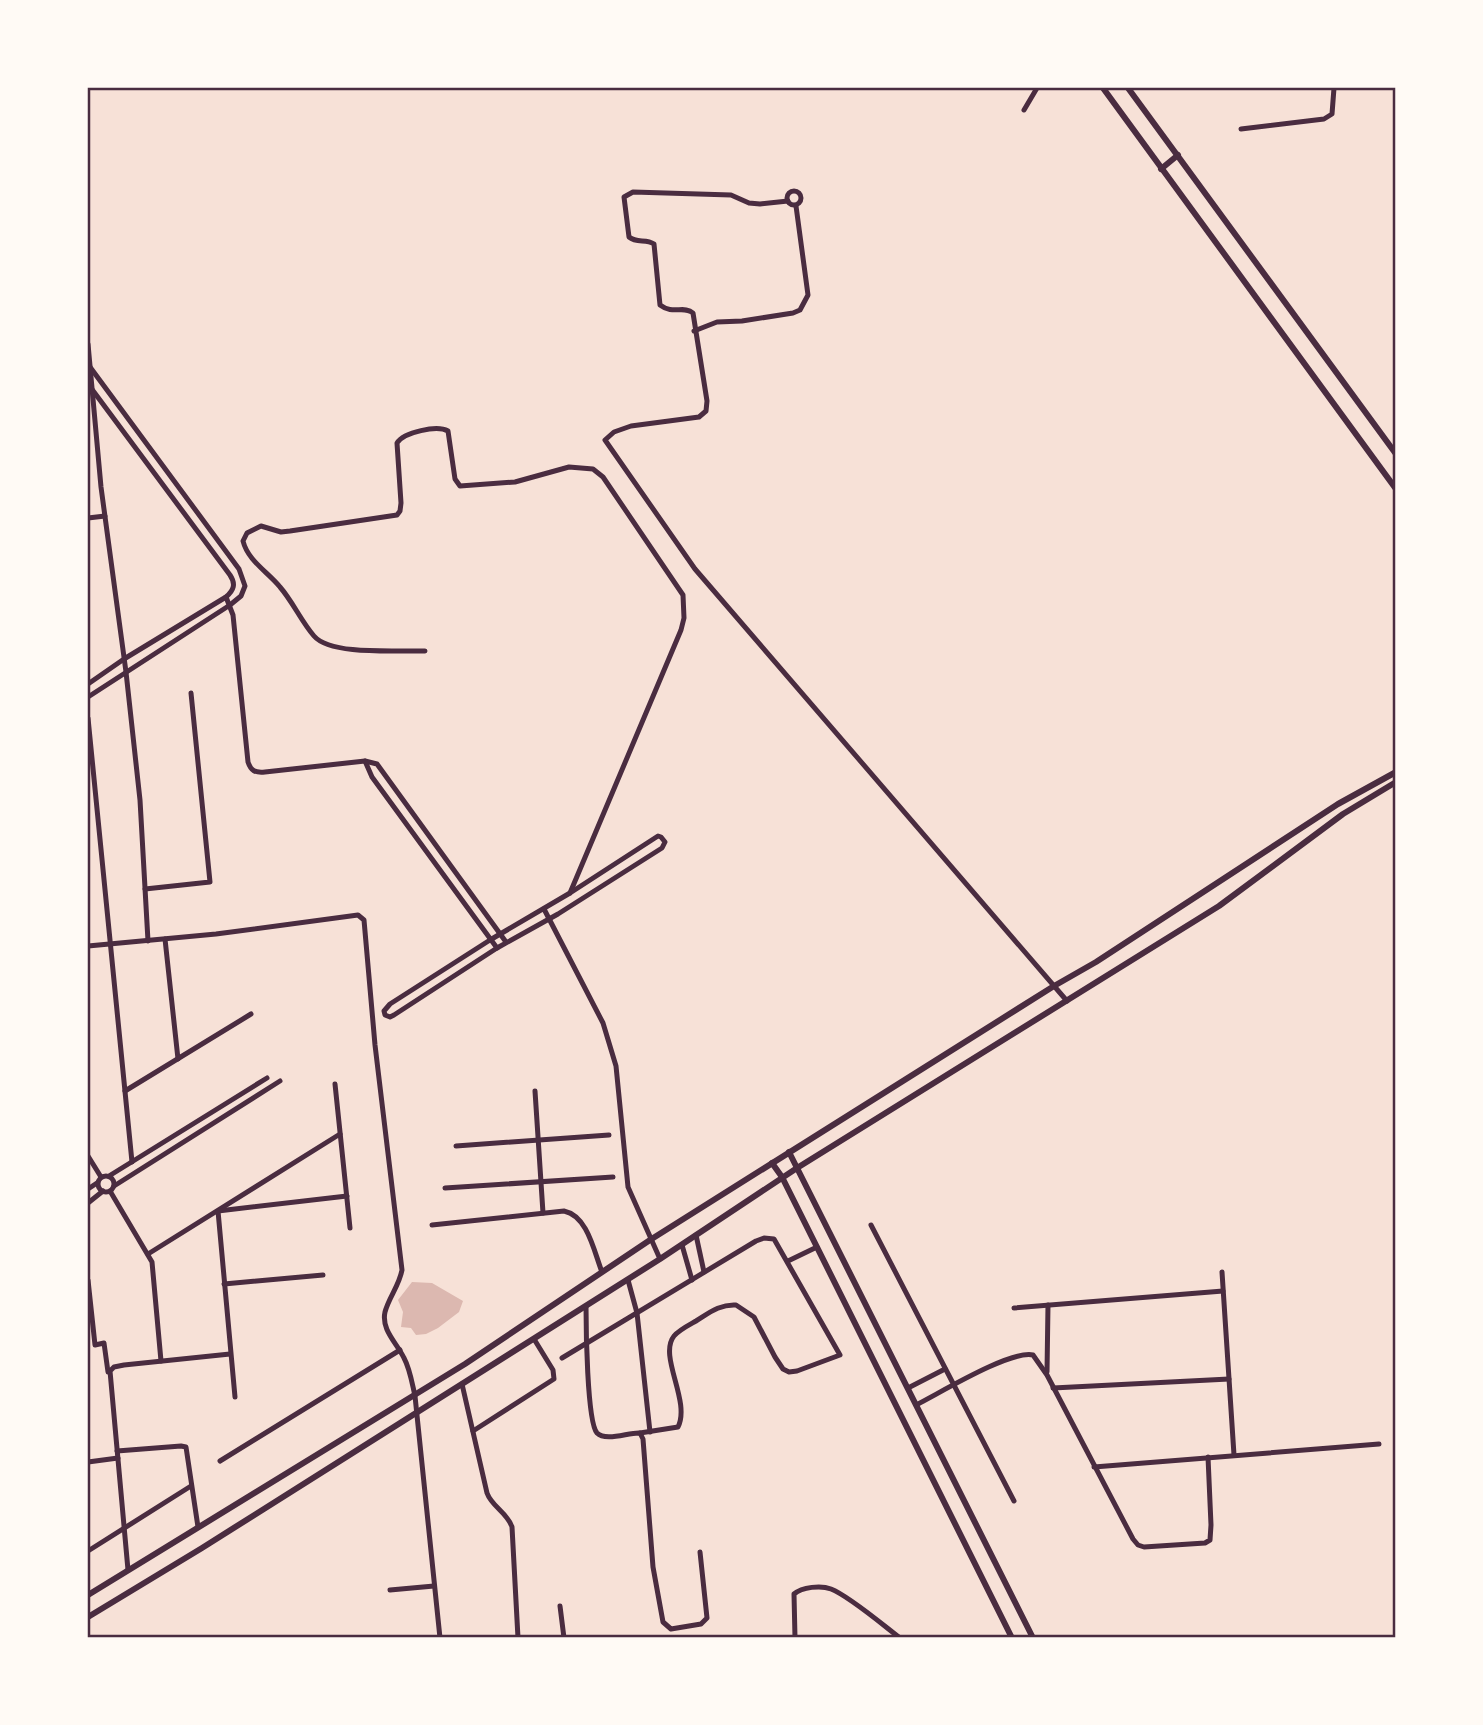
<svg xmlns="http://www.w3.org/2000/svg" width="1483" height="1725" font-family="'IBM Plex Serif',serif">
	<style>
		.water { fill: #dcb8b0 }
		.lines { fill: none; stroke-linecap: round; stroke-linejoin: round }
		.minor { stroke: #4a2c40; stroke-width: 5 }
		.tertiary { stroke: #4a2c40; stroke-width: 6 }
		.neatline { fill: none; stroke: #4a2c40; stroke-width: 2.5 }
	</style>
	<rect width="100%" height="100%" fill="#f7e1d7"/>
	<path class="water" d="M412,1282L432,1283L463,1301L459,1312L438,1328L426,1334L416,1335L411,1328L401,1327L403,1312L398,1300Z"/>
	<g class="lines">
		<g class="minor">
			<path d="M1024,110L1037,88"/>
			<path d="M1241,129L1324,119L1332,114L1334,88"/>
			<circle cx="794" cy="198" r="7"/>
			<path d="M788,201L760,204L749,203L731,195L633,192L624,197L629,237C637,244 646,238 654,244L660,305C673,315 684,305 693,313L707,401L706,411L699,417L631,426L614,432L605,440L695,569L1067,1001"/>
			<path d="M694,331L717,322L742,321L793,313L800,310L808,295L796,206"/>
			<path d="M88,344L101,487L126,672L140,800L148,941"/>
			<path d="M88,389L91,388L230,575C236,584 234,590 226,597L124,659L88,684"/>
			<path d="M88,518L105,516"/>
			<path d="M226,597L233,615L248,762C251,771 255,773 265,772L365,761L377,764L506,942"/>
			<path d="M425,651C399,650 331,656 314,636C301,621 293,602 280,587C268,572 248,561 243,541L247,533L261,526L281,532L290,531L397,515L400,511L401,503L397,443C404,432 437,425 448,431L455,479L460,486L515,482L569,467L593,469L603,477L683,595L684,618L681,630L570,893"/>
			<path d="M88,697L230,605L241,596L245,586L239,569L90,367"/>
			<path d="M88,718L132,1162"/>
			<path d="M365,761L372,777L497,948"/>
			<path d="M658,836L661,837L665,842L662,848L558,914L497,948L394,1015L390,1017L385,1015L384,1011L390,1004L490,940L570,893Z"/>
			<path d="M145,889L210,882L191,693"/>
			<path d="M544,909L603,1023L616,1066L628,1187L660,1259"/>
			<path d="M165,939L178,1059"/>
			<path d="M88,946L216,934L358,915L364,920L375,1045L402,1270C399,1286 389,1297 385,1312C381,1330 397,1343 404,1358C410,1369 412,1383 415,1396L440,1638"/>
			<path d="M335,1084L350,1228"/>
			<path d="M125,1091L251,1014"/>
			<path d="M535,1091L543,1213"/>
			<path d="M456,1146L609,1135"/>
			<path d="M88,1156L101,1177"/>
			<circle cx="106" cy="1184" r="8"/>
			<path d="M109,1176L267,1078"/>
			<path d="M114,1186L280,1081"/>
			<path d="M445,1188L613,1177"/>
			<path d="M88,1189L97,1183"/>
			<path d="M110,1191L152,1262L161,1361"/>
			<path d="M88,1203L103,1191"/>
			<path d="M432,1225L564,1211C588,1216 594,1252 602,1272"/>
			<path d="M871,1225L1014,1501"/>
			<path d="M696,1235L704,1272"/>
			<path d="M682,1245L692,1280"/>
			<path d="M148,1254L340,1134"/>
			<path d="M788,1261L817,1247"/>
			<path d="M1222,1272L1234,1455"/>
			<path d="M88,1280L95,1345L104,1343L108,1372"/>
			<path d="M628,1280L637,1313L650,1432"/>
			<path d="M224,1284L323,1275"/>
			<path d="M586,1306C586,1325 587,1422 597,1433C606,1442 629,1432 640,1433L643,1439L653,1567L663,1622L671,1629L701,1624L707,1618L700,1552"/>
			<path d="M1014,1308L1223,1291"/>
			<path d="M562,1358L756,1241L764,1238L774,1239L840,1355L797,1371L789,1372L783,1369L775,1357L754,1317L736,1305C720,1304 709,1313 696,1321C689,1325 679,1330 674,1336C658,1356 691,1401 678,1427L640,1433"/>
			<path d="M1047,1372L1048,1305"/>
			<path d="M462,1384L487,1493C492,1507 507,1512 512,1527L518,1638"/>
			<path d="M908,1388L945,1369"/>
			<path d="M1053,1388L1229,1379"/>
			<path d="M235,1397L218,1211L347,1196"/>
			<path d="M916,1405C940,1393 1010,1350 1033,1355L1047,1375L1133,1539L1138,1545L1144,1547L1205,1543L1210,1540L1211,1525L1208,1457"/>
			<path d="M473,1431L554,1379L553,1370L534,1339"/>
			<path d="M117,1451L181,1446L186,1447L198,1527"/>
			<path d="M220,1461L400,1350"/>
			<path d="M88,1462L118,1458"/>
			<path d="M1094,1467L1379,1444"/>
			<path d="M88,1551L191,1486"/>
			<path d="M128,1570L110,1371L114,1367L124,1365L230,1354"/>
			<path d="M390,1590L434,1586"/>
			<path d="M560,1606L564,1638"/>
			<path d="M795,1638L794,1594C802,1587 821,1585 831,1589C849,1596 883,1625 900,1638"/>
		</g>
		<g class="tertiary">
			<path d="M1103,88L1396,489"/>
			<path d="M1128,88L1396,454"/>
			<path d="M1161,169L1178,155"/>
			<path d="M789,1152L1033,1638"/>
			<path d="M772,1163L782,1177L1012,1638"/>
			<path d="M88,1595L465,1364L650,1240L1054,986L1096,962L1338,804L1396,772"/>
			<path d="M88,1617L202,1548L660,1259L797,1168L1219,906L1343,814L1396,782"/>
		</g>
	</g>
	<rect width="1483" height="1725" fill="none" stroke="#fffaf5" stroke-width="178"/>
	<rect x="89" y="89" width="1305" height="1547" class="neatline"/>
</svg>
